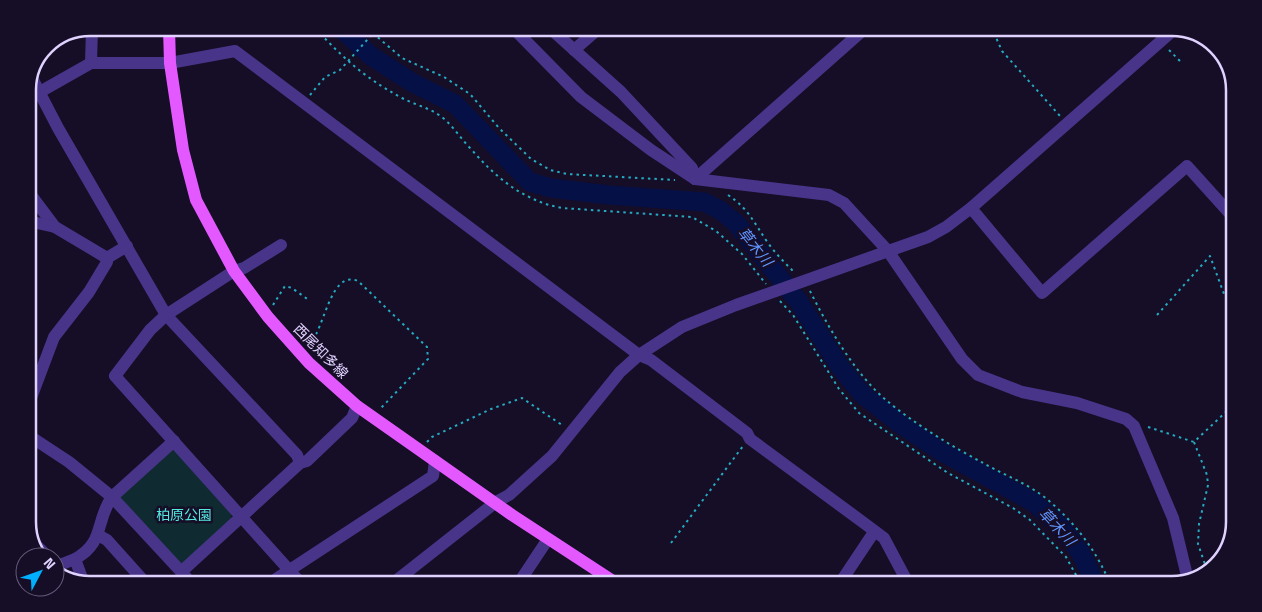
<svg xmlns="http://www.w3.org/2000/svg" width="1262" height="612" font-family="'Titillium Web','Noto Sans JP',sans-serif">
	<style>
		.green { fill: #0f2b31 }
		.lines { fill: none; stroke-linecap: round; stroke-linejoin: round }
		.river { stroke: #051047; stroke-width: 19 }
		.path { stroke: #24abc1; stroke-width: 2; stroke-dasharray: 2.5 4; stroke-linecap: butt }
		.minor { stroke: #483489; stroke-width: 12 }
		.major { stroke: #e359ff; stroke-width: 12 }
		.labels { text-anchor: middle; stroke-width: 5; stroke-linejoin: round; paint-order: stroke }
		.street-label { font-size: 14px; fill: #e0d2ff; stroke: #160d26 }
		.park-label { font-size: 14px; fill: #53eae3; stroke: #160d26 }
		.water-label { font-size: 15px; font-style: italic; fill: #6095ff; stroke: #160d26 }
		.rim { fill: none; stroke: #e0d2ff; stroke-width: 2.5 }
	</style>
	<rect width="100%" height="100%" fill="#160d26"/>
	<path class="green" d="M172,448L232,509L231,523L181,572L117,496Z"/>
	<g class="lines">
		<path class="river" d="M342,29L371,56L413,83L455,104L530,182L551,188L609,195L704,202L720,210L736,223L799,302L840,367L862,394L900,424L940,451L1033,502L1059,525L1080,552L1096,584"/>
		<g class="path">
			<path d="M316,29C344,59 365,78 402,98C415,105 431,108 443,118C454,127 461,139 471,149C496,178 524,201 562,208L692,217L716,231L742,254L766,284"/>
			<path d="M368,29L402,58L444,77L470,94L499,128L531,159L550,170L567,174L675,180"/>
			<path d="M994,33L1002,51L1060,116"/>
			<path d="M1169,50L1180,61"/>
			<path d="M310,95L325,77L340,70L377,29"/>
			<path d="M728,195C749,209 754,223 768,243C776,254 785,263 794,272"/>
			<path d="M810,291C828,327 855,374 886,400C913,423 953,447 985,464C1006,476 1029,484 1048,500C1075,523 1097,551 1110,584"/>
			<path d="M780,301L793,315L839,389L859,413L948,473L1013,508L1030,520L1066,557L1081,584"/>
			<path d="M273,305L285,286L292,288L310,301"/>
			<path d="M1157,315L1210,256L1224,294L1231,303"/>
			<path d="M309,345C325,329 330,269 358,281L427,347L428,359L381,408"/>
			<path d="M1148,427L1194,442L1230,408"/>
			<path d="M427,442L432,437L491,409L522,398L562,425"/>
			<path d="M1194,442L1207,475L1208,485L1199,524L1198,544L1208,573"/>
			<path d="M671,543L743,446"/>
		</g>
		<g class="minor">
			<path d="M515,30L581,97L651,150L695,179L829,195L844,203L888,251L962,359L978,375L1022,392L1077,403L1126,419L1134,426L1173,518L1188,580"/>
			<path d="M552,30L621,92L692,168L695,179"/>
			<path d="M574,50L597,30"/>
			<path d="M91,63L92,28"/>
			<path d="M32,78L58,128L166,315L297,455L300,463"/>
			<path d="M38,93L91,63H170L235,51L639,355L651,360L747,433L750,439L868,526L884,538L908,583"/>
			<path d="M695,179L861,32"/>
			<path d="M28,191L55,227L107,258"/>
			<path d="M971,208L1042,293L1187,166L1233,217"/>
			<path d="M28,221L55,227"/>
			<path d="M281,245L244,268L234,271L166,315L150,330L115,376L298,580"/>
			<path d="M28,406L54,337L89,292L107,262V258L127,246"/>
			<path d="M28,435L69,462L112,497C95,521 105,543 75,559L82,578"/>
			<path d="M174,441L112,497L186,577"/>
			<path d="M28,523L31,520"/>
			<path d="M98,535L107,540L142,579"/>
			<path d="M33,542L48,557"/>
			<path d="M55,564L57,566L75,559"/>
			<path d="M181,572L300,463L307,461L352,418L357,406"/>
			<path d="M276,579L433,476L435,461"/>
			<path d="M397,580L496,502L509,495L552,456L620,372L639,355L682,327L736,305L928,237L946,227L971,208L1169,34"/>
			<path d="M520,581L548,539"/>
			<path d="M840,583L874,532"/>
		</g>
		<path class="major" d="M169,28L170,63L183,150L196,200L234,271L268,317L309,363L357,406L512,515L613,581"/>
	</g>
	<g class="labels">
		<g class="street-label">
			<text transform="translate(321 351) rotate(45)" y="5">西尾知多線</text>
		</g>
		<g class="park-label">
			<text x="184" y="520">柏原公園</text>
		</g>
		<g class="water-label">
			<text transform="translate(755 247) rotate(51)" y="5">草木川</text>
			<text transform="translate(1057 527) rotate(47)" y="5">草木川</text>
		</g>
	</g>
	<path d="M0 0H1262V612H0ZM90 36H1172A54 54 0 0 1 1226 90V522A54 54 0 0 1 1172 576H90A54 54 0 0 1 36 522V90A54 54 0 0 1 90 36Z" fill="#160d26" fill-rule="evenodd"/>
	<path class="rim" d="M90 36H1172A54 54 0 0 1 1226 90V522A54 54 0 0 1 1172 576H90A54 54 0 0 1 36 522V90A54 54 0 0 1 90 36Z"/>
	<g transform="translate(40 572) rotate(49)"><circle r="24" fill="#160d26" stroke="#675c7d"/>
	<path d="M0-4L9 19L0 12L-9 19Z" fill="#00b0fd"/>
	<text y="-8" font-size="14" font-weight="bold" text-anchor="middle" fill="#e0d2ff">N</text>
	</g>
</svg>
